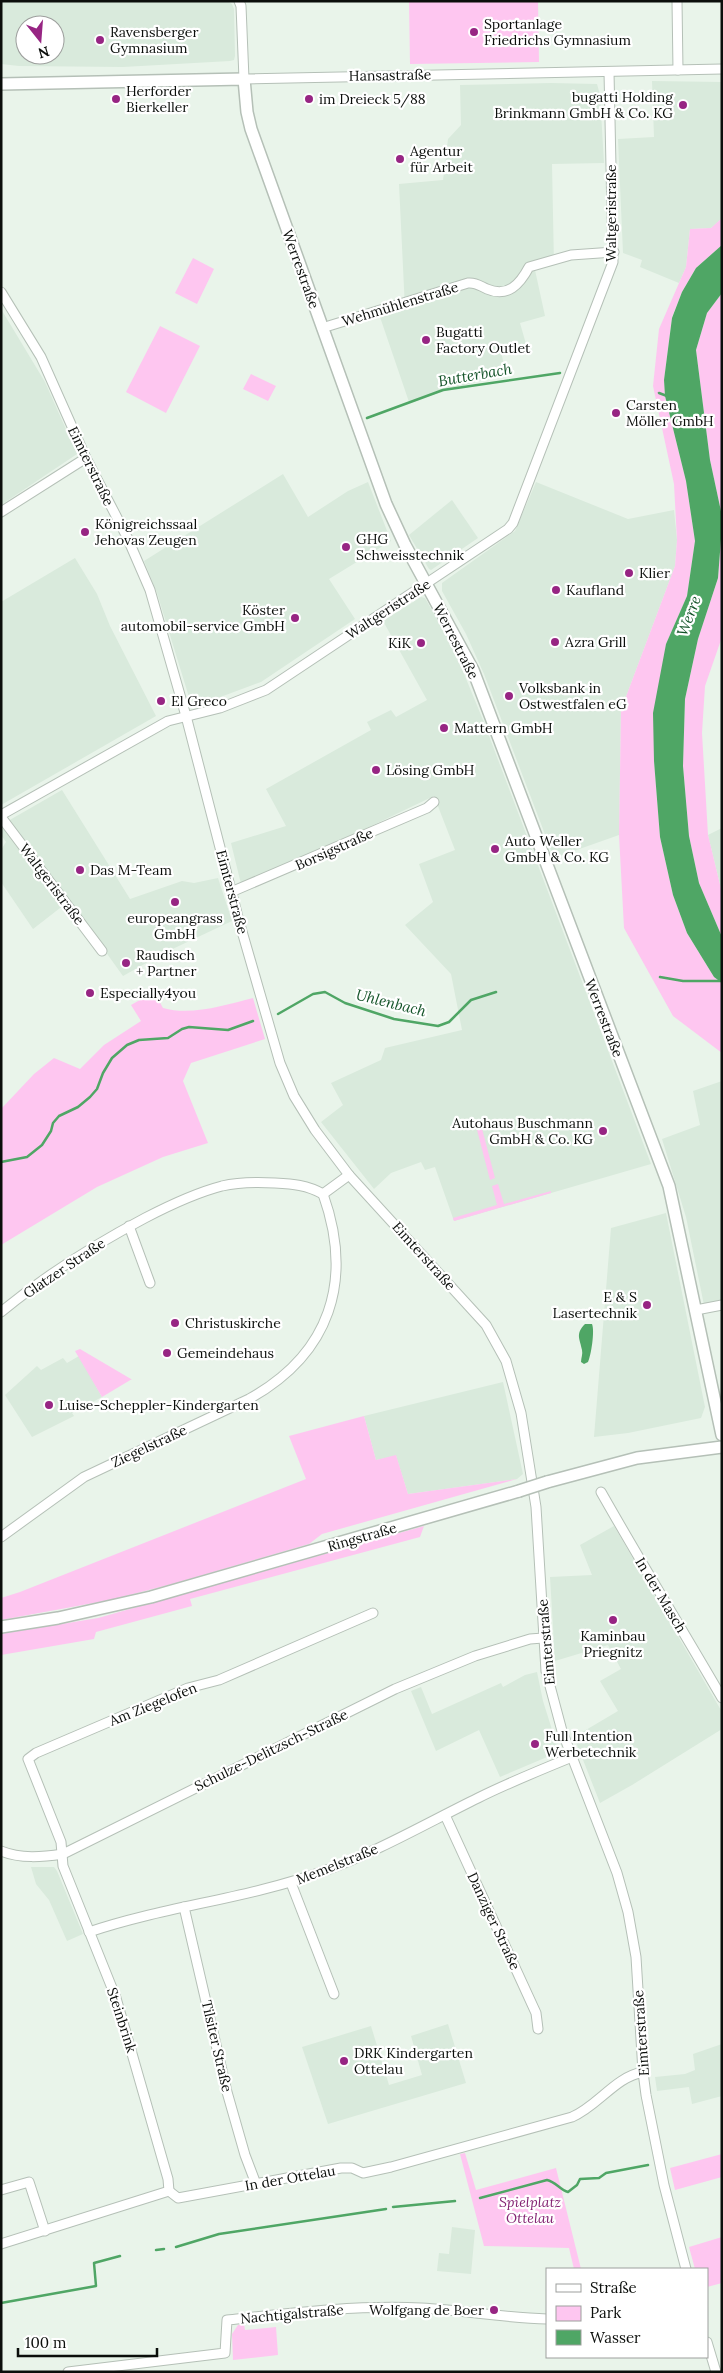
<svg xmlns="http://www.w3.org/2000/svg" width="723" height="2373" font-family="Lora,serif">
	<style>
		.built { fill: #d9eadc; fill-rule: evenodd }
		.green { fill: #fec6f0 }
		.water { fill: #4fa665 }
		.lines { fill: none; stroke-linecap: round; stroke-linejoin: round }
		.stream { stroke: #4fa665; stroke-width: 2.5 }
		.minor-casing { stroke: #b5c0b7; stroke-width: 11 }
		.major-casing { stroke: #b5c0b7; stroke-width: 14 }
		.minor { stroke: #fff; stroke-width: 9 }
		.major { stroke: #fff; stroke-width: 11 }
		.major-bridge-casing { stroke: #b5c0b7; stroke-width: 14; stroke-linecap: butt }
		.major-bridge { stroke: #fff; stroke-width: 11 }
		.poi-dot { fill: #972583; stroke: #fff; stroke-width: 2 }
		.labels { text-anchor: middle; stroke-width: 4.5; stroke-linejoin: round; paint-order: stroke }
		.poi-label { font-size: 14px; fill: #0b0e0b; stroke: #fff; text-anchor: start }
		.street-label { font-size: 14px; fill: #0b0e0b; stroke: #fff }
		.park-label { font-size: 14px; font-style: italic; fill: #842473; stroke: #fff }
		.water-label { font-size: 15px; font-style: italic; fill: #135328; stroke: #fff }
	</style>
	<rect width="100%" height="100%" fill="#e9f4ea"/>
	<g class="built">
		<path d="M1,1H227L232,4L234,9L235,56L234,60L230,61L123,67L19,66L1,64ZM25,25H55V55H25Z"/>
		<path d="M652,81L722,82V218L711,228L690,229L686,267L679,283L640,267L642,260L623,253L618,139L654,137Z"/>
		<path d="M551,83L597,84L600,95L604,163L552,164L554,265L535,270L545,316L520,323L526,344L501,352L506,373L409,402L380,317L405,309L399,184L443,180L448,139L461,125L460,85Z"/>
		<path d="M1,309L45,382L77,454L1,505Z"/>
		<path d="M283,474L308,517L348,491L368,482L391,541L329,579L355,619L261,682L199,705L192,702L189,697L157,593L144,561Z"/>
		<path d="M536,482L628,519L674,510L677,540L675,566L621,710L619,835L554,858L484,674L466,634L442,591V583L515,531Z"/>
		<path d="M452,500L478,538L431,570L429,569L409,535Z"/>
		<path d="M75,558L97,594L110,626L156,716L1,805V602Z"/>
		<path d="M421,597L425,598L453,647L483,720L651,1164L454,1221L435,1167L425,1170L421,1162L391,1173L374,1189L321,1122L343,1105L331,1083L381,1060L385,1048L462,1030L451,974L405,925L433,902L419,864L455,850L434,796L367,828L241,884L231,843L286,826L266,789L371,730L367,722L391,710L396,717L427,700L383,621Z"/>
		<path d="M62,790L130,899L182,881L194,883L218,878L232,921L164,953L123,976L69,901L33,929L1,882V850L6,842L1,835V825Z"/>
		<path d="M722,828V893L708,835Z"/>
		<path d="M722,1081V1301L704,1305L686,1217L662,1139L700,1125L693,1091Z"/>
		<path d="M666,1213L705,1407L701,1418L628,1433L594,1437L611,1228Z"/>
		<path d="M79,1356L102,1397L72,1413L74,1416L32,1437L5,1395L37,1366L41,1370L63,1358L67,1363Z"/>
		<path d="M503,1382L523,1474L517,1479L408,1494L396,1456L376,1460L364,1416Z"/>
		<path d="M614,1526L722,1712V1729L632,1785L600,1803L574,1737L618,1711L600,1681L621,1669L608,1645L555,1661L550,1577L592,1575L580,1545Z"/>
		<path d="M537,1672L543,1701L559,1752L500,1777L479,1730L436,1751L411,1691L421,1687L432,1714L501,1683L503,1687L525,1675Z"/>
		<path d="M31,1867H54L57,1871L83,1934L67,1941L49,1900L36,1884Z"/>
		<path d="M448,2024L466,2083L328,2124L302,2047L371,2026L389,2085L422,2075L411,2036Z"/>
		<path d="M722,2044V2096L692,2104L689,2087L657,2091L655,2077L685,2074L695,2070L693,2054Z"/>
		<path d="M452,2227L475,2230L471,2274L437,2271L439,2253L449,2254Z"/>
	</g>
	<g class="green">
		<path d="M409,1H538L539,62L410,64Z"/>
		<path d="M722,218V245L696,268L682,292L672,317L664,380L665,396L686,481L695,541L687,596L666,644L654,761L660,837L673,895L687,933L714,977L722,983V1053L673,1016L624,928L619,835L621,710L675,566L677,540L674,484L653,386L659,329L686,267L690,229L711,228Z"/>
		<path d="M193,258L214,269L197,304L175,293Z"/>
		<path d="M722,293V516L710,460L696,350L707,313Z"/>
		<path d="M160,326L200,346L166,413L126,392Z"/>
		<path d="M251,374L276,386L268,401L243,389Z"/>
		<path d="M722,526V637L705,686L702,733L708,835L722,893V937L699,883L689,836L683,766L685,699L698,639L718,578Z"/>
		<path d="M154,992L163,1008C191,1016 226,1005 253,998L265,1039L191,1063L183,1081L208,1143L163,1157L97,1187L1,1245V1109L34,1074L54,1058L80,1069L104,1045L141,1021L131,1005Z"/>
		<path d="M478,1124L481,1125L495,1178L490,1180L476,1126Z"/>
		<path d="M498,1184L504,1204L551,1191V1193L454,1221L453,1218L497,1205L492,1186Z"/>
		<path d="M80,1349L131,1379H132L102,1397L75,1351Z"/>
		<path d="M364,1416L376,1460L396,1455L408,1494L517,1479L322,1534L309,1544L172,1584L110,1600L1,1620V1598L20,1592L306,1479L289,1436Z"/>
		<path d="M424,1526L420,1537L190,1599L192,1606L96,1632L94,1639L1,1655V1634L98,1618Z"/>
		<path d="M465,2153L476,2190L556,2168L581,2269H574L569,2248L484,2246L460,2154Z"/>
		<path d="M722,2154V2177L675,2190L670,2168Z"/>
		<path d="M722,2237V2283L707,2287V2269H695L689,2247Z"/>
		<path d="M244,2324L245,2330L276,2327L278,2355L233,2360L232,2334L238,2325Z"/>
	</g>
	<g class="water">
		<path d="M722,245V293L707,313L696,350L710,460L722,516V526L718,578L698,639L685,699L683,766L689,836L699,883L722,937V983L714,977L687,933L673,895L660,837L654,761L653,713L666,644L687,596L695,541L686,481L665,396L664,380L672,318L682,292L696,268Z"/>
		<path d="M585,1324H592C595,1331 591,1356 588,1362L584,1364L581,1362C581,1358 583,1354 582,1350C580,1339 575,1334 585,1324Z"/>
	</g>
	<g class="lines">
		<g class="stream">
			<path d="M659,393L667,396"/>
			<path d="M367,418L443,390L560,373"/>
			<path d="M660,977L683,981H722"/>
			<path d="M278,1014L313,994L325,992L345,1003L394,1019L438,1026L449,1022L471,1000L496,992"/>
			<path d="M1,1162L27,1157L42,1145L51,1131L53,1123L59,1116L78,1107L90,1097L97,1089L103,1073L112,1058L127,1045L139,1040L168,1038L182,1029L189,1027L228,1030L253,1021"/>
			<path d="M480,2198L547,2180C556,2182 560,2190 568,2192L577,2185L580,2179L599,2178L606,2173L648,2165"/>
			<path d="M393,2207L455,2201"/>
			<path d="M176,2247L219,2234L386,2209"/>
			<path d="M156,2250L164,2249"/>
			<path d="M1,2303L96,2286L94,2263L120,2256"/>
		</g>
		<g class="minor-casing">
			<g id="minor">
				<path d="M239,1L241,6L244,79L722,69"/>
				<path d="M677,1L678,70"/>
				<path d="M1,292L41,357L86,458L127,537L150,590L186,716L239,921L280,1063L294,1096L315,1130L349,1175L486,1325L506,1361L521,1413L536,1507L546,1671L562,1731L617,1873L628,1912L636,1957L643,2072L646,2095L664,2185L686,2269"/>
				<path d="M322,328L468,283C476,282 480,286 487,289C508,298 520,284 529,267L571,255L614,252"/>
				<path d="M1,512L86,458"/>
				<path d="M1,815L168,721L220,708L266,690L508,529L513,523L613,262L609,72"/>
				<path d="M1,817L102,951"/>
				<path d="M231,892L427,808L434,802"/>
				<path d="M323,1194L349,1175"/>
				<path d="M129,1226L150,1283"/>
				<path d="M696,1310L722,1305"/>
				<path d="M1,1312C46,1275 94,1245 145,1218C170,1205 195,1193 222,1186C239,1182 258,1182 275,1183C293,1184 307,1185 323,1194"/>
				<path d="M601,1492C640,1561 682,1629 722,1698"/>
				<path d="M1,1537L84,1477L249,1399C330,1354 354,1281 323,1194"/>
				<path d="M445,1815L536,2013L538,2029"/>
				<path d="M1,1851C21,1859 42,1857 63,1854L395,1689L475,1656L530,1639L543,1638"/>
				<path d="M291,1883L334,1994"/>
				<path d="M184,1907L227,2092L245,2155L256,2184"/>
				<path d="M89,1932C166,1906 247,1899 324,1871C377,1852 427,1823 478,1798C508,1783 540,1770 572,1757"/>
				<path d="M1,2190L29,2182L45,2231"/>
				<path d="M169,2191L168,2179L116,1998L63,1866L61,1842L28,1759L36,1753L188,1688L219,1680L373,1613"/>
				<path d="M169,2191L178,2198L341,2168H352L363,2173L391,2167L572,2117C598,2106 615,2077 643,2072"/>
				<path d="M1,2244L169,2191"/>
				<path d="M707,2342L716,2372"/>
				<path d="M68,2372L225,2353L227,2320C291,2313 356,2305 421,2308C463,2310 504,2318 547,2319"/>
			</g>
		</g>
		<g class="major-casing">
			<g id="major">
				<path d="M1,84L244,79L247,112L251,129L386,504L405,545L473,670L669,1186L722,1435"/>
				<path d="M547,1482L637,1458L722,1447"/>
				<path d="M1,1627L58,1618L151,1597L519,1491"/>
			</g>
		</g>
		<use href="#minor" class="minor"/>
		<use href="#major" class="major"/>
		<g class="major-bridge-casing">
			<path id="major-bridge" d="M519,1491L547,1482"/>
		</g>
		<use href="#major-bridge" class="major-bridge"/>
	</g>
	<g class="poi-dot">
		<circle cx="474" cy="32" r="5"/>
		<circle cx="100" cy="40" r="5"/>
		<circle cx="116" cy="99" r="5"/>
		<circle cx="309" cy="99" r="5"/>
		<circle cx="683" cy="105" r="5"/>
		<circle cx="400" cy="159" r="5"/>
		<circle cx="426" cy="340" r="5"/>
		<circle cx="616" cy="413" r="5"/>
		<circle cx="85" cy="532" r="5"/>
		<circle cx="346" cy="547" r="5"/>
		<circle cx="629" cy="573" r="5"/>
		<circle cx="556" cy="590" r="5"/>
		<circle cx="295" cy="618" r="5"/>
		<circle cx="555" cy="642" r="5"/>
		<circle cx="421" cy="643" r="5"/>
		<circle cx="509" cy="696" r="5"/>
		<circle cx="161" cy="701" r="5"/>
		<circle cx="444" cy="728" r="5"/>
		<circle cx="376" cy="770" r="5"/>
		<circle cx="495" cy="849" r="5"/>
		<circle cx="80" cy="870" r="5"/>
		<circle cx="175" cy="902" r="5"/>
		<circle cx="126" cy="963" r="5"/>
		<circle cx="90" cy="993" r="5"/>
		<circle cx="603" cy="1131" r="5"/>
		<circle cx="647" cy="1305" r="5"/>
		<circle cx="175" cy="1323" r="5"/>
		<circle cx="167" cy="1353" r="5"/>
		<circle cx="49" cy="1405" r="5"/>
		<circle cx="613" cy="1620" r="5"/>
		<circle cx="535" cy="1744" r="5"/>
		<circle cx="344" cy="2061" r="5"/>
		<circle cx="494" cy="2310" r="5"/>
	</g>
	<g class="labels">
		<g class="poi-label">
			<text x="484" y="29">Sportanlage<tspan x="484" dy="16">Friedrichs Gymnasium</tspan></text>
			<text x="110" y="37">Ravensberger<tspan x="110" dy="16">Gymnasium</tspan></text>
			<text x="126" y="96">Herforder<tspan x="126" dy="16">Bierkeller</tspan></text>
			<text x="673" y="102" text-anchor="end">bugatti Holding<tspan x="673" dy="16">Brinkmann GmbH &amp; Co. KG</tspan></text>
			<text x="319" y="104">im Dreieck 5/88</text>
			<text x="410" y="156">Agentur<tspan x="410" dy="16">für Arbeit</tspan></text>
			<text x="436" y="337">Bugatti<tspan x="436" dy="16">Factory Outlet</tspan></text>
			<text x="626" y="410">Carsten<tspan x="626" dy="16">Möller GmbH</tspan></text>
			<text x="95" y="529">Königreichssaal<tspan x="95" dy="16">Jehovas Zeugen</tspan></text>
			<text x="356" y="544">GHG<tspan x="356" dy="16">Schweisstechnik</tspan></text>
			<text x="639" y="578">Klier</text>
			<text x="566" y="595">Kaufland</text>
			<text x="285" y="615" text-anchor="end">Köster<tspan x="285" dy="16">automobil-service GmbH</tspan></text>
			<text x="565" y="647">Azra Grill</text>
			<text x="411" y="648" text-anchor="end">KiK</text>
			<text x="519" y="693">Volksbank in<tspan x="519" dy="16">Ostwestfalen eG</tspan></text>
			<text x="171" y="706">El Greco</text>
			<text x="454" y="733">Mattern GmbH</text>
			<text x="386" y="775">Lösing GmbH</text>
			<text x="505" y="846">Auto Weller<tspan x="505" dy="16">GmbH &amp; Co. KG</tspan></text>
			<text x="90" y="875">Das M-Team</text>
			<text x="175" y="923" text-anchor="middle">europeangrass<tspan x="175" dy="16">GmbH</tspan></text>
			<text x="136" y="960">Raudisch<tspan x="136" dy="16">+ Partner</tspan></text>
			<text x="100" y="998">Especially4you</text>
			<text x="593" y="1128" text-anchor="end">Autohaus Buschmann<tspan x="593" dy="16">GmbH &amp; Co. KG</tspan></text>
			<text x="637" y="1302" text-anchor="end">E &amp; S<tspan x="637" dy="16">Lasertechnik</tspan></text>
			<text x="185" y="1328">Christuskirche</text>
			<text x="177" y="1358">Gemeindehaus</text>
			<text x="59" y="1410">Luise-Scheppler-Kindergarten</text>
			<text x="613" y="1641" text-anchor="middle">Kaminbau<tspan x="613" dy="16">Priegnitz</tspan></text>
			<text x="545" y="1741">Full Intention<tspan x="545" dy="16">Werbetechnik</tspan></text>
			<text x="354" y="2058">DRK Kindergarten<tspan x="354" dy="16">Ottelau</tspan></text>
			<text x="484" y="2315" text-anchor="end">Wolfgang de Boer</text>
		</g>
		<g class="street-label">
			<text transform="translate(390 75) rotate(-1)" y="5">Hansastraße</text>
			<text transform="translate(611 213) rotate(-90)" y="5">Waltgeristraße</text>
			<text transform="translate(301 269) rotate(70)" y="5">Werrestraße</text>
			<text transform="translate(400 304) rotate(-17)" y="5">Wehmühlenstraße</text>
			<text transform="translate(91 466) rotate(64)" y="5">Eimterstraße</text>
			<text transform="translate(388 609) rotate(-33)" y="5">Waltgeristraße</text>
			<text transform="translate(456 641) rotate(63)" y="5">Werrestraße</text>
			<text transform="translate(334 849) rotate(-24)" y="5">Borsigstraße</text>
			<text transform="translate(52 884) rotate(53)" y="5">Waltgeristraße</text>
			<text transform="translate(232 892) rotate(75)" y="5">Eimterstraße</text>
			<text transform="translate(604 1018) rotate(69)" y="5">Werrestraße</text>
			<text transform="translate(424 1256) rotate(48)" y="5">Eimterstraße</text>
			<text transform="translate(64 1268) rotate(-34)" y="5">Glatzer Straße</text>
			<text transform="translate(149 1446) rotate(-25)" y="5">Ziegelstraße</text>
			<text transform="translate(362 1537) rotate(-16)" y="5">Ringstraße</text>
			<text transform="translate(661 1595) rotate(59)" y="5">In der Masch</text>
			<text transform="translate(546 1642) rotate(-95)" y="5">Eimterstraße</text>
			<text transform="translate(153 1704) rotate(-22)" y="5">Am Ziegelofen</text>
			<text transform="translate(271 1750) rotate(-26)" y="5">Schulze-Delitzsch-Straße</text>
			<text transform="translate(337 1864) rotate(-22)" y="5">Memelstraße</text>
			<text transform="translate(494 1921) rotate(65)" y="5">Danziger Straße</text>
			<text transform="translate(122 2020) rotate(72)" y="5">Steinbrink</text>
			<text transform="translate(641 2033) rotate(-94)" y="5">Eimterstraße</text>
			<text transform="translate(217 2046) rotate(77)" y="5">Tilsiter Straße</text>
			<text transform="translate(290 2178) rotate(-10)" y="5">In der Ottelau</text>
			<text transform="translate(292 2314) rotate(-5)" y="5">Nachtigalstraße</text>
		</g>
		<g class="park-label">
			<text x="530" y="2207">Spielplatz<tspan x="530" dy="16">Ottelau</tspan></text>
		</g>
		<g class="water-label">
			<text transform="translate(475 375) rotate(-10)" y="5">Butterbach</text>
			<text transform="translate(689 616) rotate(-69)" y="5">Werre</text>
			<text transform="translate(391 1003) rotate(14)" y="5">Uhlenbach</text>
		</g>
	</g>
	<rect width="723" height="2373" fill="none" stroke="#0b0e0b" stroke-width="5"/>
	<rect x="546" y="2268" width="162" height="90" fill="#ffffff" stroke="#9d9f9d"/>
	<rect x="556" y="2284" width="25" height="8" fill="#ffffff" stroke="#9d9f9d"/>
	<text x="590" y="2293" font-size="15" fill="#0b0e0b">Straße</text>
	<rect x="556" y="2306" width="25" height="15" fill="#fec6f0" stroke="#9d9f9d"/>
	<text x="590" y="2318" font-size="15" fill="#0b0e0b">Park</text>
	<rect x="556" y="2330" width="25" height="15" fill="#4fa665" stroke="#9d9f9d"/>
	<text x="590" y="2343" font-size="15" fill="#0b0e0b">Wasser</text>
	<g transform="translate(40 40) rotate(163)"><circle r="24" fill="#ffffff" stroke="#9d9f9d"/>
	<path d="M0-4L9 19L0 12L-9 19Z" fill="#972583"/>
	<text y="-8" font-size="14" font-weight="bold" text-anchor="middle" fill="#0b0e0b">N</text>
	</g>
	<path d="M18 2348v8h139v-8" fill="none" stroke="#0b0e0b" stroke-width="2.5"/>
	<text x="25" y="2348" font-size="15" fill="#0b0e0b" stroke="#ffffff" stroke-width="4" paint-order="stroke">100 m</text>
</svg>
